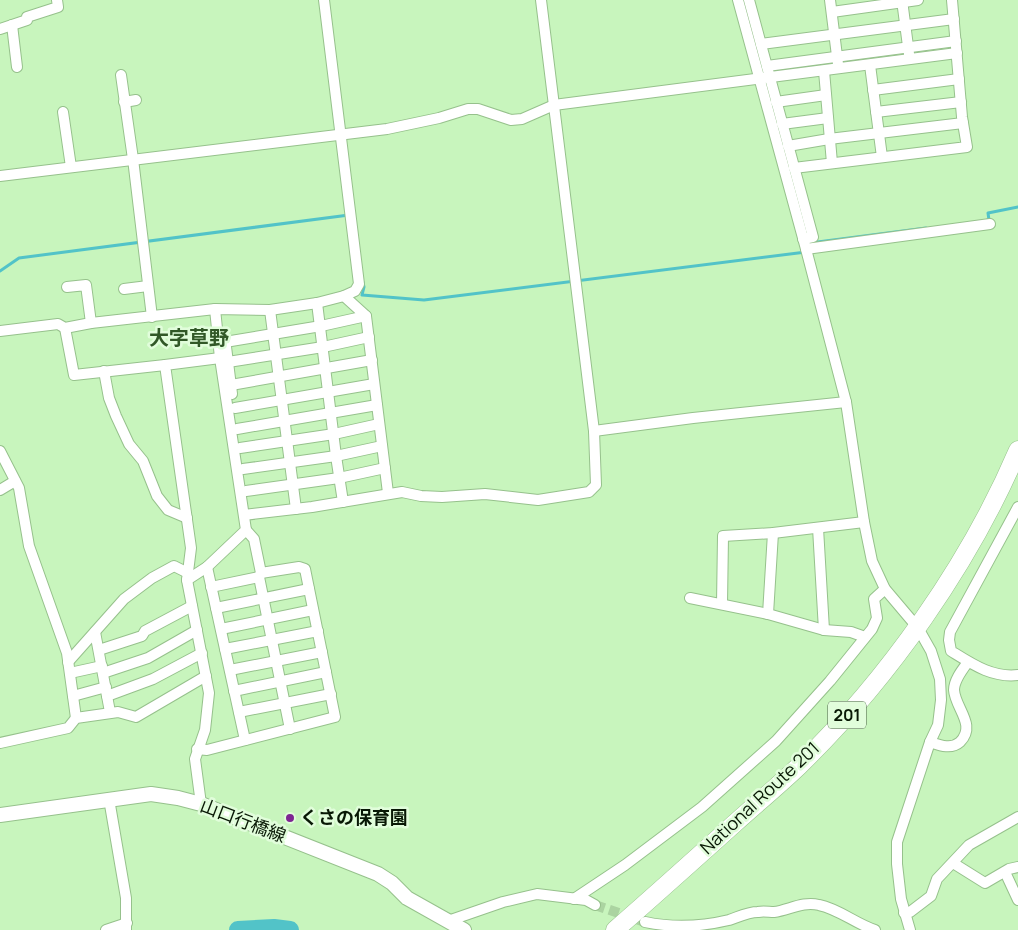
<svg xmlns="http://www.w3.org/2000/svg" width="1018" height="930" font-family="Manrope,'Noto Sans JP',sans-serif">
	<style>
		.lines { fill: none; stroke-linecap: round; stroke-linejoin: round }
		.stream { stroke: #52c3c8; stroke-width: 3 }
		.river { stroke: #52c3c8; stroke-width: 18 }
		.street-tunnel { stroke: #abd4a1; stroke-width: 10; stroke-dasharray: 10 5; stroke-linecap: butt }
		.street-casing { stroke: #96c18c; stroke-width: 12 }
		.secondary-casing { stroke: #96c18c; stroke-width: 16 }
		.highway-casing { stroke: #96c18c; stroke-width: 19 }
		.street { stroke: #fff; stroke-width: 10 }
		.secondary { stroke: #fff; stroke-width: 14 }
		.highway { stroke: #fff; stroke-width: 18 }
		.poi-dot { fill: #7e2592; stroke: #e1fddb; stroke-width: 2 }
		.labels { text-anchor: middle; stroke-width: 5; stroke-linejoin: round; paint-order: stroke }
		.shield { fill: #e1fddb; stroke: #495d45; stroke-width: 1 }
		.shield-label { font-size: 16px; font-weight: bold; fill: #081805 }
		.street-label { font-size: 18px; fill: #081805; stroke: #e1fddb }
		.poi-label { font-size: 18px; font-weight: bold; fill: #081805; stroke: #e1fddb; text-anchor: start }
		.quarter-label { font-size: 20px; font-weight: bold; fill: #315827; stroke: #e1fddb }
	</style>
	<rect width="100%" height="100%" fill="#c8f5bd"/>
	<g class="lines">
		<g class="stream">
			<path d="M987,220H989L988,213L1018,207"/>
			<path d="M811,247L810,243L926,228"/>
			<path d="M0,271L19,258L349,215"/>
			<path d="M363,282L364,287L362,295L424,300L806,252"/>
		</g>
		<path class="river" d="M238,930L274,928L290,930"/>
		<path class="street-tunnel" d="M595,905L645,922"/>
		<g class="street-casing">
			<g id="street">
				<path d="M738,0L806,249L846,402L864,522L872,561L885,589L918,628L931,651L940,679L941,700L938,725L930,742L897,842V864L901,899L910,930"/>
				<path d="M749,0L813,237L803,239"/>
				<path d="M830,0L838,64"/>
				<path d="M902,0L909,54"/>
				<path d="M832,12L918,0"/>
				<path d="M12,25L17,67"/>
				<path d="M0,29L27,20V17L58,7L57,0"/>
				<path d="M761,44L954,19"/>
				<path d="M870,65L882,157"/>
				<path d="M767,66L956,41"/>
				<path d="M824,71L832,163"/>
				<path d="M121,75L133,159L152,317"/>
				<path d="M873,90L959,79"/>
				<path d="M124,102L136,100"/>
				<path d="M776,102L826,95"/>
				<path d="M63,112L71,167"/>
				<path d="M876,112L961,102"/>
				<path d="M782,124L828,118"/>
				<path d="M788,146L829,139L963,123"/>
				<path d="M794,168L967,147L962,117L952,0"/>
				<path d="M0,176L387,129L439,118L468,109H478L511,120L522,119L554,105L957,53"/>
				<path d="M806,249L990,224"/>
				<path d="M67,287L86,285L91,323"/>
				<path d="M124,289L148,286"/>
				<path d="M344,296L366,316L388,493"/>
				<path d="M317,303L336,456L343,502"/>
				<path d="M270,310L296,509"/>
				<path d="M65,328L74,375L165,365"/>
				<path d="M0,331L58,324L65,328L91,323L215,309L270,310L317,303L344,296L355,291L359,284L324,0"/>
				<path d="M225,339L232,394"/>
				<path d="M225,342L321,326L366,316"/>
				<path d="M228,362L323,347L369,337"/>
				<path d="M104,371L109,398L116,416L129,444L143,461L157,496L168,510L187,518"/>
				<path d="M231,385L372,360"/>
				<path d="M235,408L374,384"/>
				<path d="M237,429L377,405"/>
				<path d="M594,431L693,418L846,402"/>
				<path d="M240,448L334,434L379,424"/>
				<path d="M0,451L19,488L29,546L67,653L76,718"/>
				<path d="M243,469L336,456L382,446"/>
				<path d="M0,490L15,481"/>
				<path d="M246,491L339,478L385,468"/>
				<path d="M1018,507L950,632L949,640L951,651C972,664 992,678 1018,675"/>
				<path d="M244,515L312,507L402,492L421,496L442,497L485,494L538,500L589,492L596,485L594,431L541,0"/>
				<path d="M818,528L824,630"/>
				<path d="M207,567L245,740"/>
				<path d="M261,573L259,577L290,729"/>
				<path d="M187,580L207,567L246,530L220,358L215,309"/>
				<path d="M211,587L259,577"/>
				<path d="M690,598L768,614L824,630L851,632L865,637"/>
				<path d="M722,604L723,536L773,533L864,522"/>
				<path d="M216,608L309,589"/>
				<path d="M768,614L773,533"/>
				<path d="M221,629L313,610"/>
				<path d="M95,632L110,712"/>
				<path d="M225,649L318,631"/>
				<path d="M99,650L142,636L145,631L192,606"/>
				<path d="M68,662L124,599L152,578L174,566L188,573"/>
				<path d="M230,670L322,652"/>
				<path d="M70,673L102,666"/>
				<path d="M103,673L148,658L197,630"/>
				<path d="M234,691L326,672"/>
				<path d="M73,696L106,687"/>
				<path d="M107,696L153,679L202,653"/>
				<path d="M239,712L331,694"/>
				<path d="M930,742C939,745 951,750 960,742C977,725 955,708 954,690C954,680 962,670 968,662"/>
				<path d="M0,743L68,728L76,718L118,712L136,717L206,676"/>
				<path d="M197,749L207,750L335,717L305,569L299,567L261,573L254,539L246,530"/>
				<path d="M109,799L126,898V930"/>
				<path d="M201,804L195,759L205,730L209,693L187,580L191,548L165,365L220,358"/>
				<path d="M953,863L985,883L1009,869L1018,867"/>
				<path d="M1005,872L1018,900"/>
				<path d="M574,899L625,865L702,807L776,741L830,681L872,629L877,618L874,599L885,589"/>
				<path d="M904,913L910,912L931,896L937,879L969,845L1018,817"/>
				<path d="M448,921L503,902L537,894L586,900L595,905"/>
				<path d="M645,922C673,928 700,927 729,920C738,917 748,912 758,912C763,911 769,912 774,912C789,910 803,901 819,905C839,909 856,924 875,930"/>
				<path d="M106,930L127,923"/>
			</g>
		</g>
		<g class="secondary-casing">
			<path id="secondary" d="M0,815L151,794L178,798L201,804L378,874L392,883L407,898L464,930"/>
		</g>
		<g class="highway-casing">
			<path id="highway" d="M615,930C655,895 694,860 734,824C755,805 778,786 799,766C888,679 969,565 1018,450"/>
		</g>
		<use href="#street" class="street"/>
		<use href="#secondary" class="secondary"/>
		<use href="#highway" class="highway"/>
	</g>
	<circle class="poi-dot" cx="290" cy="818" r="5"/>
	<g class="labels">
		<rect class="shield" x="828" y="701.5" width="38" height="27" rx="4"/>
		<g class="shield-label">
			<text x="847" y="721">201</text>
		</g>
		<g class="street-label">
			<text transform="translate(760 798) rotate(-43)" y="6">National Route 201</text>
			<text transform="translate(243 821) rotate(21)" y="6">山口行橋線</text>
		</g>
		<g class="poi-label">
			<text x="300" y="824">くさの保育園</text>
		</g>
		<g class="quarter-label">
			<text x="189" y="345">大字草野</text>
		</g>
	</g>
</svg>
